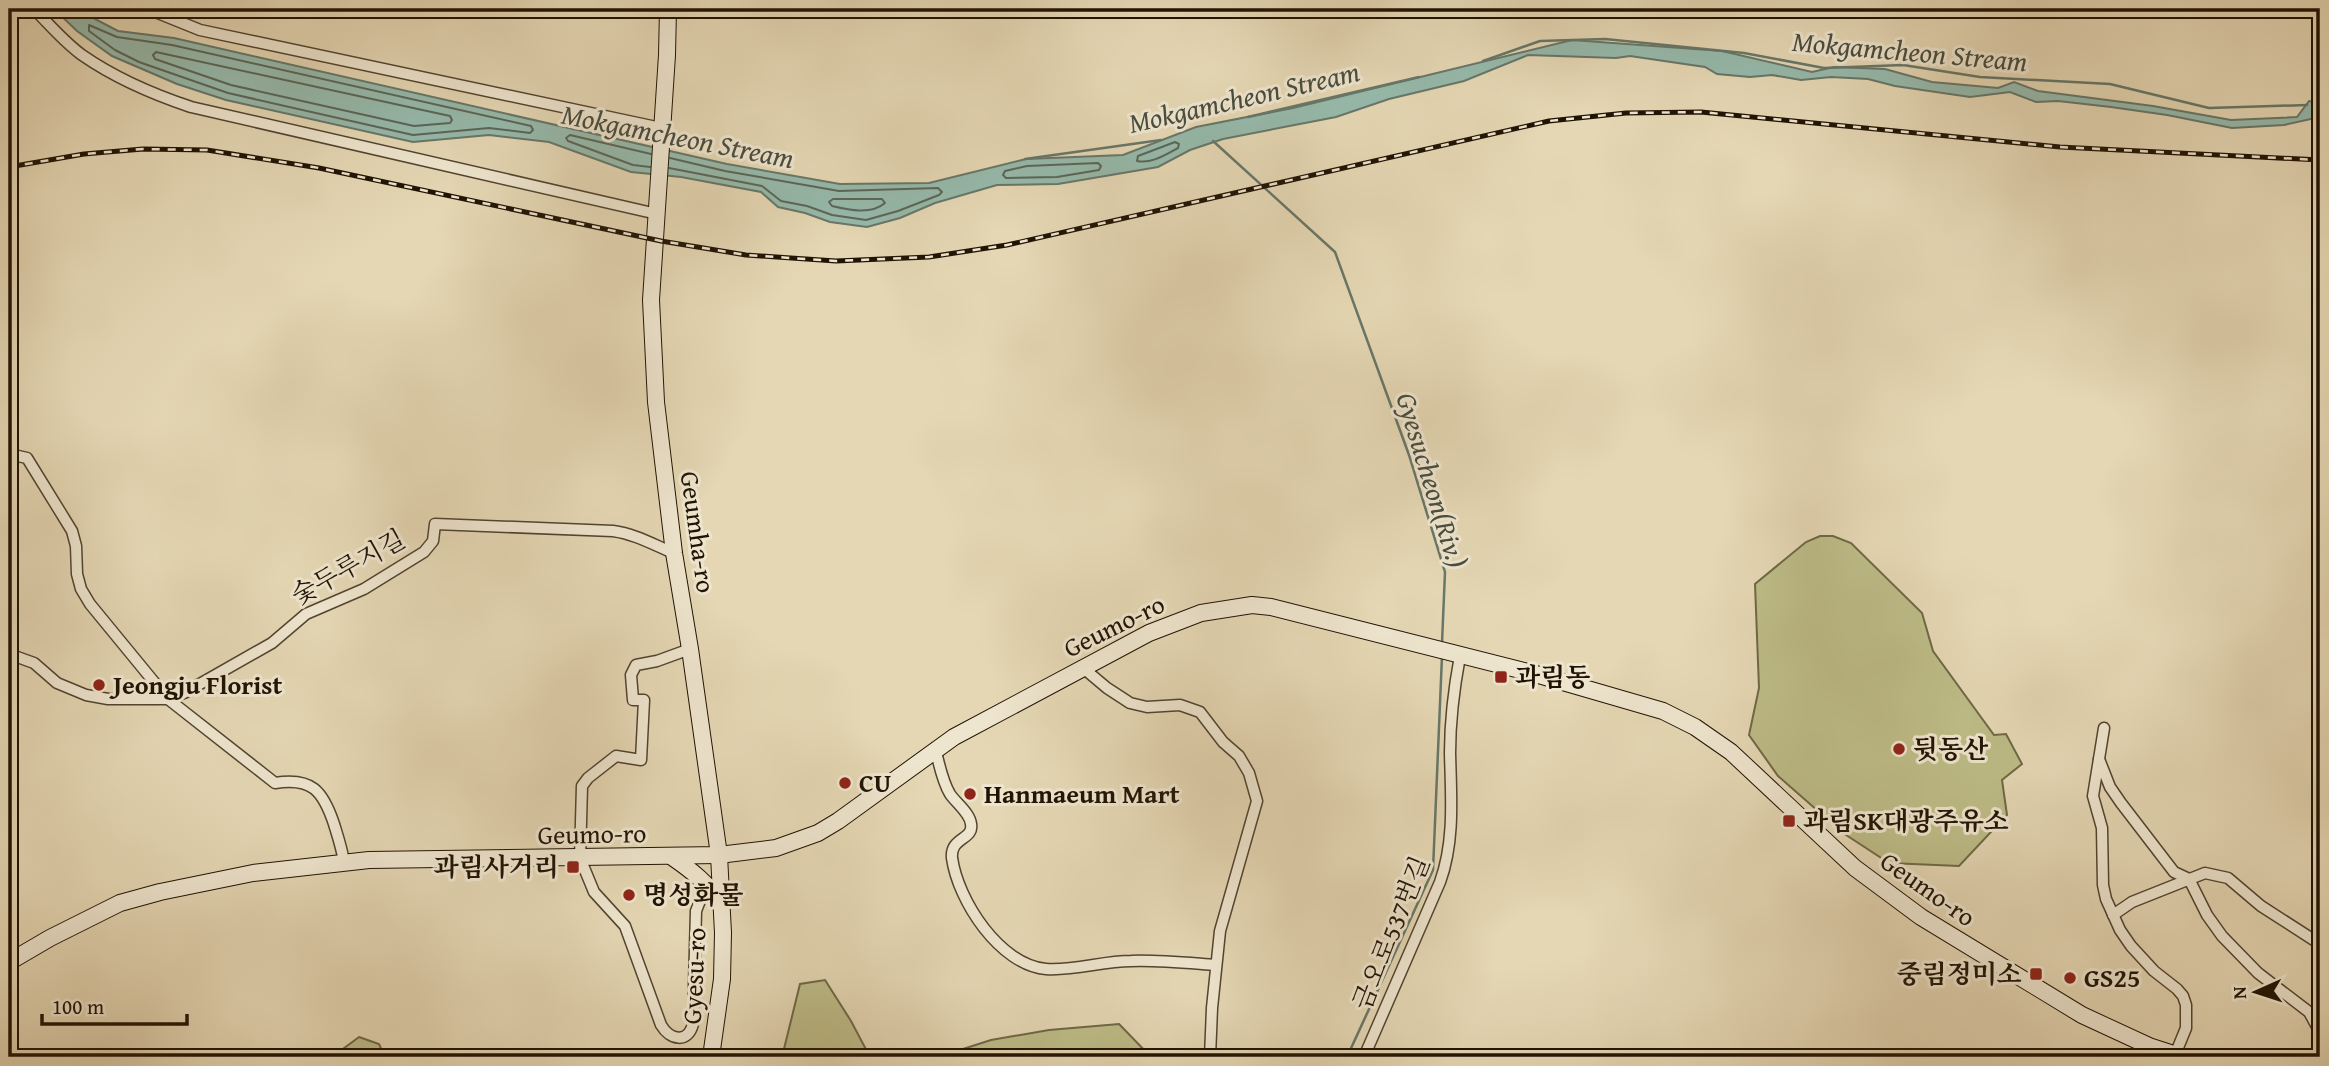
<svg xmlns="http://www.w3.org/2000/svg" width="2329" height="1066" font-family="'Gentium Book Plus','Noto Serif KR',serif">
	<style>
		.green { fill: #bdbc87; stroke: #6e6846; stroke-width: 2 }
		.water { fill: #96baac; stroke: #677769; stroke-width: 2 }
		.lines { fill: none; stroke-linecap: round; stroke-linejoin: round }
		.shore { stroke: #5b6658; stroke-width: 2 }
		.stream { stroke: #677769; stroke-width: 2.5 }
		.minor-casing { stroke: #514430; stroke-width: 13 }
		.secondary-casing { stroke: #201304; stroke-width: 18 }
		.minor { stroke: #eee5ce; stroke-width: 10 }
		.secondary { stroke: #eee5ce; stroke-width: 16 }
		.rail-casing { stroke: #201304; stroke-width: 5 }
		.rail { stroke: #eee5ce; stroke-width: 2.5; stroke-dasharray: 8; stroke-linecap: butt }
		.poi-dot { fill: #8f2418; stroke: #eee5ce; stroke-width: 2.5 }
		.labels { text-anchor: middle; stroke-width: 6; stroke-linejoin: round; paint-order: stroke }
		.street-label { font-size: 26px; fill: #201304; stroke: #eee5ce }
		.poi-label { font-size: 26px; font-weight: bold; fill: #201304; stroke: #eee5ce; text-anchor: start }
		.water-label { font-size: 28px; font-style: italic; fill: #494d3f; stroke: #eee5ce }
	</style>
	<rect width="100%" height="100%" fill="#e5d7b4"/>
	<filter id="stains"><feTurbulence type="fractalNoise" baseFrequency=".00286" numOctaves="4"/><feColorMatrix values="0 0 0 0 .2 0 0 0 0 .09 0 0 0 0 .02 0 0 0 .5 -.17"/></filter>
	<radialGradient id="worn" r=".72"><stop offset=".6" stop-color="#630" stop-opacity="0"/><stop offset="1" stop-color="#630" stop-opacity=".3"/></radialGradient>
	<g class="green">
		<path d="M1820,536H1833L1851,543L1922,613L1933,651L1994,735L2006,734L2022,764L2002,780L2007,815L1959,866L1889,863L1843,833L1778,776L1749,735L1759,688L1755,584L1806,542Z"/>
		<path d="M825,980L851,1021L870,1057H782L800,984Z"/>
		<path d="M1119,1024L1151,1057H938L991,1040L1049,1030Z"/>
		<path d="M359,1037L379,1044L385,1057H332Z"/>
	</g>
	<path class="water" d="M54,9H76L118,31L174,38L727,164L840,184L929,183L1026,159L1123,155L1196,127L1293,108L1572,40L1722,51L1812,72L1834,67L1885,69L1932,82L1998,88L2014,82L2038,91L2153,106L2231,120L2297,117L2309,101L2320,103V117L2284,125L2232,128L2167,115L2111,107L2058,101L2036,102L2010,92L1970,97L1895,86L1868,79L1831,77L1801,80L1772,75L1750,77L1717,74L1705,67L1630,56L1616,58L1528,55L1464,81L1389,99L1336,117L1223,139L1190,150L1158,167L1058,184L997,185L935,203L900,218L867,227L830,222L805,213L778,207L761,192L681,177L631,172L549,142L489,135L413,142L226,100L177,84L112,56L77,31Z"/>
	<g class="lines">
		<g class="shore">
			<path d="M89,25L117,37L172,45L531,126L533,130L530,133L489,128L413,135L228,93L139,62L115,50L89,31Z"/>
			<path d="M156,52L450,116L452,120L450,123L414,126L231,85L155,59L153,55Z"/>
			<path d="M1175,142L1179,144L1178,148C1165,155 1151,164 1137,161L1138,156Z"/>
			<path d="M1098,163L1101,166L1099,170L1057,177L1006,178L1003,175L1005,171L1027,166Z"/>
			<path d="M650,167L633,165L568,141L566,138L570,135L651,154"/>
			<path d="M669,168L762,186L781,201L807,206L832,215L866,220L898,211L939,195L942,192L938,188L839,191L725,171L670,158"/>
			<path d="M833,199H882L885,203C871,215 849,210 832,206L829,202Z"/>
		</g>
		<g class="stream">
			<path d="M1483,61L1540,41L1605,39L1744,53L1824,68L1903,65L1980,77L2110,84L2209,108L2307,105"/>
			<path d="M1248,117L1419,77"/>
			<path d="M1213,141L1335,252L1409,455L1445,572L1442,643"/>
			<path d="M1025,159L1161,140"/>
			<path d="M1347,1057L1433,870L1442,656"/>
		</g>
		<g class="minor-casing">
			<g id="minor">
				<path d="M34,9C49,24 64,42 82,55C115,78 152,94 191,107L657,214"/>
				<path d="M148,9L200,30L661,128"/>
				<path d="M9,454L27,458L72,531L76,546L77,574L81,589L90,604L168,699L275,783C312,777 323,791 334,824C338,837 342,849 344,862"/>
				<path d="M690,649L657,661L636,665L631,675L633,700H644L641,760L616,756L588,778L582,786L580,858L594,892L625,926L661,1025C670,1040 688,1044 693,1024L696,911L706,885"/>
				<path d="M9,654L34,663L57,683L86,695L108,699H168L184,693L272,643L306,614L364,589L424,552L433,541L435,524L613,531C635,534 654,545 674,553"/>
				<path d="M1082,667L1107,688L1130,703L1147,707L1180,705L1200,712L1223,742L1239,756L1249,773L1257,801L1220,931L1212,1008L1210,1057"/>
				<path d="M2104,728L2099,759L2110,787L2121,803L2174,872L2189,879L2207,915L2222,936L2258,973L2309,1012L2320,1032"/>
				<path d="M935,748C939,763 942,781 950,794C956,803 970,813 971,824C974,840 950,837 952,858C958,901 1000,965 1046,969C1075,971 1102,961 1131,961C1159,960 1188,963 1216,965"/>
				<path d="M2099,759L2093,796L2102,828L2103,885L2106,899L2120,930L2131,946L2154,971L2177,989L2183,996L2186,1005V1028L2175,1055"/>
				<path d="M2113,915L2132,902L2205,873L2228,878L2261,906L2320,944"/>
				<path d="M1364,1057L1440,882C1455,841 1451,796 1450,753C1450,720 1454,688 1460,656"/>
			</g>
		</g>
		<g class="secondary-casing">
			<g id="secondary">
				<path d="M668,9L667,55L651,300L656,402L674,553L690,649L719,855L723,933L722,979L711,1057"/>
				<path d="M672,857C691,870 709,884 721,904"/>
				<path d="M9,962L50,938L120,903L160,892L253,873L369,860L719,855L776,848L818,833L838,821L954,737L1149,633L1201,613L1252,605L1271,607L1532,673L1663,711L1695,727L1731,752L1855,868L1921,917L2082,1015L2149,1046L2183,1057"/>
			</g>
		</g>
		<use href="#minor" class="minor"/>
		<use href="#secondary" class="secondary"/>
		<g class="rail-casing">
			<path id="rail" d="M9,167L84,154L143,149L207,150L319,168L661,241L746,255L836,261L929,257L1007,245L1549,121L1626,113L1701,112L2060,147L2320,160"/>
		</g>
		<use href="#rail" class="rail"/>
	</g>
	<g class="poi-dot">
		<rect x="1494" y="670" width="14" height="14" rx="3.5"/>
		<circle cx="99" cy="685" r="7"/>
		<circle cx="1899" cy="749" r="7"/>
		<circle cx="845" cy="783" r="7"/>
		<circle cx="970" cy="794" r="7"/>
		<rect x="1782" y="814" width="14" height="14" rx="3.5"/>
		<rect x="566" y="860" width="14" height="14" rx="3.5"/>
		<circle cx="629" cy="895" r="7"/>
		<rect x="2029" y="967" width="14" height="14" rx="3.5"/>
		<circle cx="2070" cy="978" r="7"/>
	</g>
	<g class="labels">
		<g class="street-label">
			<text transform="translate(698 532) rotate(82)" y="9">Geumha-ro</text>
			<text transform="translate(348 567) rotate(-29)" y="9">숯두루지길</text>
			<text transform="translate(1114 626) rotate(-26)" y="9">Geumo-ro</text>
			<text transform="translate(592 834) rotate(-1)" y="9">Geumo-ro</text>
			<text transform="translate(1928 889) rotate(35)" y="9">Geumo-ro</text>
			<text transform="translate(1391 933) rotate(-68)" y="9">금오로537번길</text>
			<text transform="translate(694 976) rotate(-87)" y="9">Gyesu-ro</text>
		</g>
		<g class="poi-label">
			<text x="1515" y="686">과림동</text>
			<text x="113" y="694">Jeongju Florist</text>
			<text x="1913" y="758">뒷동산</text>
			<text x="859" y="792">CU</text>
			<text x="984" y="803">Hanmaeum Mart</text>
			<text x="1803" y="830">과림SK대광주유소</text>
			<text x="559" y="876" text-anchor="end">과림사거리</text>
			<text x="643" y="904">명성화물</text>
			<text x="2022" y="983" text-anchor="end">중림정미소</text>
			<text x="2084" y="987">GS25</text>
		</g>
		<g class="water-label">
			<text transform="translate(1910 51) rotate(5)" y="10">Mokgamcheon Stream</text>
			<text transform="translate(1244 97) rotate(-13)" y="10">Mokgamcheon Stream</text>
			<text transform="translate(678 136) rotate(11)" y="10">Mokgamcheon Stream</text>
			<text transform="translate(1432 480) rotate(73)" y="10">Gyesucheon(Riv.)</text>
		</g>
	</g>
	<rect width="2329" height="1066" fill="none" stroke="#e5d7b4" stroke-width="35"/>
	<rect x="10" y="10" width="2308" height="1045" fill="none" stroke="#201304" stroke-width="3.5"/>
	<rect x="18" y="18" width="2294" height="1031" fill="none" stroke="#201304" stroke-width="2"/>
	<g transform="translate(2256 992) rotate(267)" stroke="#eee5ce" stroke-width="5" paint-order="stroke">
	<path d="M0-5L12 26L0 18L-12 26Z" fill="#201304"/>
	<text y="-10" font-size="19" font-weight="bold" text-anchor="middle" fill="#201304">N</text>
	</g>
	<path d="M42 1014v10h145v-10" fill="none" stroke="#201304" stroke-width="3.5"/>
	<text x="52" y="1014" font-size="21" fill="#201304" stroke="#eee5ce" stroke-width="5" paint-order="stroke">100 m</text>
	<rect width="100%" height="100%" filter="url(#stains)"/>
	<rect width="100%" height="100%" fill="url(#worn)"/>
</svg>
